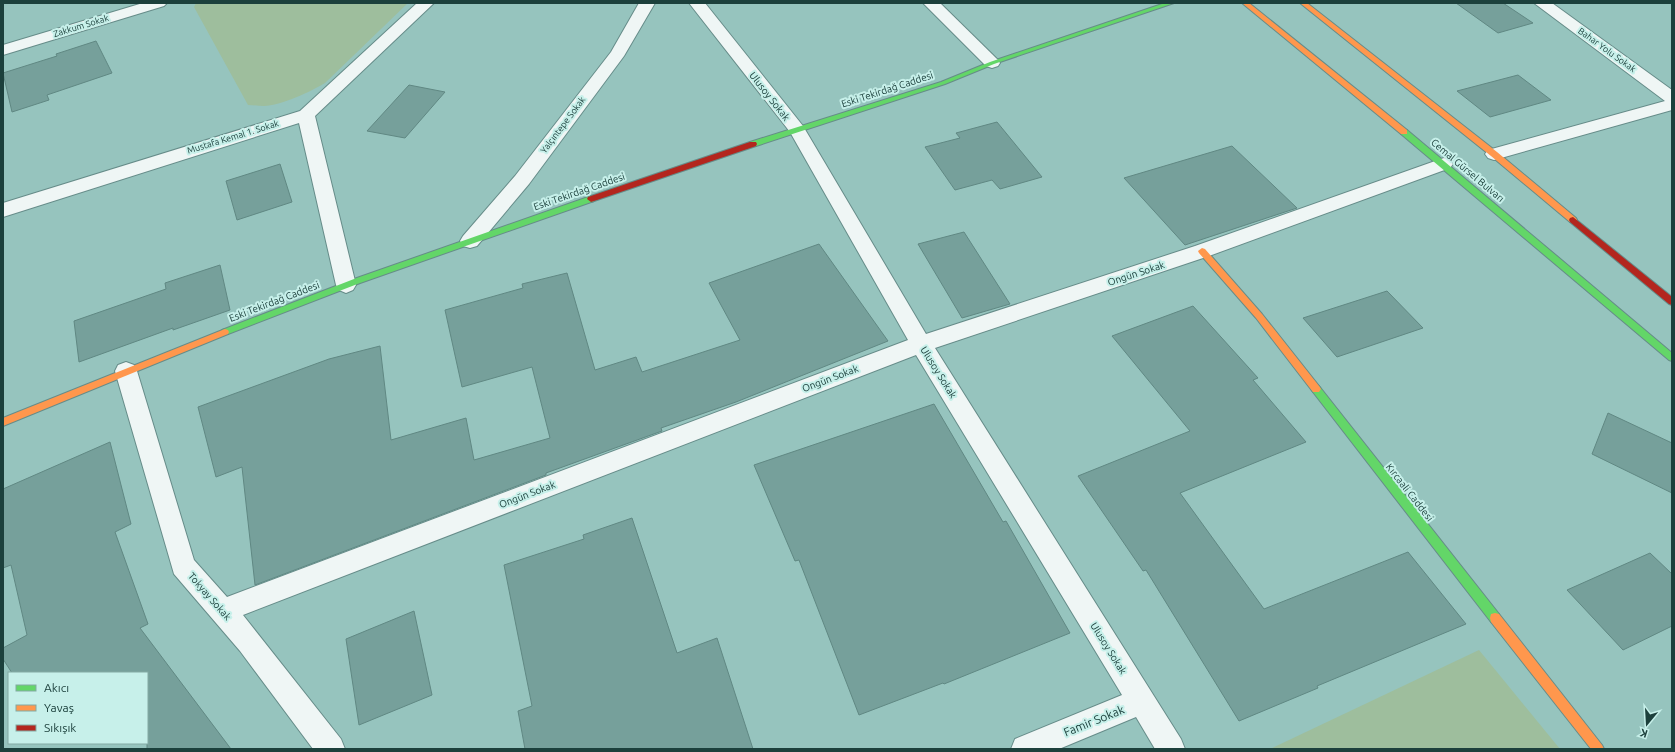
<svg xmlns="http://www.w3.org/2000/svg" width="1675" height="752" font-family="Ubuntu,sans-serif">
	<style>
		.green { fill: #9ebe9d }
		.building { fill: #76a09b; stroke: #608883 }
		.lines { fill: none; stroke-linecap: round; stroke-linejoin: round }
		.street-casing { stroke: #668c89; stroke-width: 2 }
		.fast-casing { stroke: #668c89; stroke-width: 2 }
		.slow-casing { stroke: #668c89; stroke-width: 2 }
		.jam-casing { stroke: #668c89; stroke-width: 2 }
		.street { fill: #eff6f5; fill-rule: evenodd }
		.fast { fill: #63d668; fill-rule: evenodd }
		.slow { fill: #ff974d; fill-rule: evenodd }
		.jam { fill: #b3261e; fill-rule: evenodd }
		.labels { text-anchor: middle; stroke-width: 4; stroke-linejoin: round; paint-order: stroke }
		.far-street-label { font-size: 9px; fill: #1c403c; stroke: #c7f0ea }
		.street-label { font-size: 10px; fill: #1c403c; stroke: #c7f0ea }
		.near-street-label { font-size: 12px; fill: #1c403c; stroke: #c7f0ea }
	</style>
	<rect width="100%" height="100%" fill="#96c4be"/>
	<g class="green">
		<path d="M196,3H408L325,83C312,91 280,106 264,106C259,106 253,105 248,105L194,7Z"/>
		<path d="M1479,650L1560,749H1270Z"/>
	</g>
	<g class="building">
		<path d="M1456,3H1503L1533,23L1498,33Z"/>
		<path d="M96,41L112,73L47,95L49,100L12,112L3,73L57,56L56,54Z"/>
		<path d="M1518,75L1551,100L1490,117L1457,91Z"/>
		<path d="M409,85L445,92L405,138L367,131Z"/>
		<path d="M997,122L1042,177L1000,189L992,180L955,190L925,147L960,138L956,133Z"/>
		<path d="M1232,146L1297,208L1185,245L1124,178Z"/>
		<path d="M280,164L292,202L237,220L226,181Z"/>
		<path d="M964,232L1010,304L962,318L918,244Z"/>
		<path d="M819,244L888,341L736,402L661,428L662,431L546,473V475L255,585L242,467L216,477L198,407L329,359L380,346L391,440L466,418L474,460L550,438L532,367L462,387L445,310L523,288L522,284L567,273L595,370L636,357L642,372L740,340L709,283Z"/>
		<path d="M220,265L230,310L173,330V328L79,362L74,321L166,289L165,283Z"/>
		<path d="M1387,291L1423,328L1337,357L1303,318Z"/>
		<path d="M1193,306L1258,378L1253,380L1306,442L1180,493L1264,609L1408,552L1466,624L1317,686L1318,688L1239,721L1146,570L1143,571L1078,476L1190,431L1112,336Z"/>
		<path d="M934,404L1003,522L1006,521L1070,633L944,684L943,683L859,715L799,560L795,561L754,465Z"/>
		<path d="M1608,413L1672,443V493L1592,454Z"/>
		<path d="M110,442L131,524L115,532L148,624L140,628L231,749H147V673H12L3,659V648L27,635L11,565L3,568V489Z"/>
		<path d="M632,518L677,653L717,638L753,749H525L518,711L532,706L504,565L584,539L583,535Z"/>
		<path d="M1650,553L1672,574V626L1623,650L1567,590Z"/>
		<path d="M414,611L432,695L359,725L346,639Z"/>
	</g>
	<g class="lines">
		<g class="street-casing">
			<g id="street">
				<path d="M143,3H167L164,6L3,55V45Z"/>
				<path d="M417,3H434L315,116L356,285L353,290L346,293L339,290L336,285L299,123L3,217V203L300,111Z"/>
				<path d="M639,3H655L624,56L529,184L477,246L470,248L463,246L460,241L463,236L515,176L611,52Z"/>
				<path d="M689,3H705L803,126L926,334L1195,246L1438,160L1444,158L1450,160L1453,164L1450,168L1209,256L935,348L1181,739L1185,749H1155L1136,717L1059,749H1011L1015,739L1122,695L916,355L243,615L341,739L345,749H313L240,651L174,574L115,371L118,365L126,362L134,365L137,371L194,560L227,597L908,340L790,132Z"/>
				<path d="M923,3H940L998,60L1000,63L998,66L992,68L986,66Z"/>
				<path d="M1534,3H1552L1672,90V110L1494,160L1488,158L1485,154L1488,150L1665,101Z"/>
			</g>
		</g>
		<g class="fast-casing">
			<g id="fast">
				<path d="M1165,3H1174L994,64L945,84L756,146H750L749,144L750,142L941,82L990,62Z"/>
				<path d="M1401,130H1407L1672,353V361L1669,360L1401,134Z"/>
				<path d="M591,196L594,197L595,199L594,201L360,283L228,334H222L221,332L222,330L354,279Z"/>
				<path d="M1316,385L1319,386L1499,614L1500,618L1499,622L1495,623L1491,622L1313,392L1311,389L1313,386Z"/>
			</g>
		</g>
		<g class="slow-casing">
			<g id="slow">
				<path d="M1242,3H1249L1407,130V134H1401Z"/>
				<path d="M1300,3H1307L1497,152L1576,218L1577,220L1576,222H1570L1491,156Z"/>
				<path d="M1202,248L1205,249L1262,314L1319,386L1321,389L1319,392H1313L1256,318L1199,253L1198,251Z"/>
				<path d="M225,329L228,330L229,332L228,334L3,426V418Z"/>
				<path d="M1495,613L1499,614L1602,745L1604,749H1591L1491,622L1490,618L1491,614Z"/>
			</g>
		</g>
		<g class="jam-casing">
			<g id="jam">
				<path d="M750,142H756L757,144L756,146L594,201L591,202L587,199L588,197Z"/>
				<path d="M1573,217L1672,297V305L1669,304L1570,222L1569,220L1570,218Z"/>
			</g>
		</g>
		<use href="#street" class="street"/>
		<use href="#fast" class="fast"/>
		<use href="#slow" class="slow"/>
		<use href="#jam" class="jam"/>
	</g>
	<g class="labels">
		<g class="far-street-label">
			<text transform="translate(81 26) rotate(-17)" y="3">Zakkum Sokak</text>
			<text transform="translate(1607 50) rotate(36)" y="3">Bahar Yolu Sokak</text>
			<text transform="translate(563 125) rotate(-53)" y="3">Yalçıntepe Sokak</text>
			<text transform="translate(233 137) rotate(-17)" y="3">Mustafa Kemal 1. Sokak</text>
		</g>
		<g class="street-label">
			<text transform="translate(887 89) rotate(-18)" y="4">Eski Tekirdağ Caddesi</text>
			<text transform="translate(770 96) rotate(52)" y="4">Ulusoy Sokak</text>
			<text transform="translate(1468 170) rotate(40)" y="4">Cemal Gürsel Bulvarı</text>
			<text transform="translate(579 191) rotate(-19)" y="4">Eski Tekirdağ Caddesi</text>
			<text transform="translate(1136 273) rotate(-18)" y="4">Ongün Sokak</text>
			<text transform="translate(274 301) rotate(-21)" y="4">Eski Tekirdağ Caddesi</text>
			<text transform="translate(939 372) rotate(58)" y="4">Ulusoy Sokak</text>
			<text transform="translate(830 378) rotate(-21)" y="4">Ongün Sokak</text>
			<text transform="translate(1410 492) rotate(52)" y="4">Kırcaali Caddesi</text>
			<text transform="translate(527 494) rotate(-21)" y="4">Ongün Sokak</text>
			<text transform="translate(210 596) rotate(49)" y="4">Tokyay Sokak</text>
			<text transform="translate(1109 648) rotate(58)" y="4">Ulusoy Sokak</text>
		</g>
		<g class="near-street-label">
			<text transform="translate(1094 721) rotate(-22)" y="4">Famir Sokak</text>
		</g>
	</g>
	<rect width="1675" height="752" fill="none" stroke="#1c403c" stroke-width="8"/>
	<rect x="8" y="672" width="140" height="72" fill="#c7f0ea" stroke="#83aaa4"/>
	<rect x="16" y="685" width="20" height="6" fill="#63d668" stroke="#83aaa4"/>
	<text x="44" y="692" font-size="12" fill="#1c403c">Akıcı</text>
	<rect x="16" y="705" width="20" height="6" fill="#ff974d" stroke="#83aaa4"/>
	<text x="44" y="712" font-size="12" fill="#1c403c">Yavaş</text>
	<rect x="16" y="725" width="20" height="6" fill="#b3261e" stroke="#83aaa4"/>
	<text x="44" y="732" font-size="12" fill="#1c403c">Sıkışık</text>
	<g transform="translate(1647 724) rotate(198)" stroke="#c7f0ea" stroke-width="3" paint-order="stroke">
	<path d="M0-3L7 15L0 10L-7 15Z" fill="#1c403c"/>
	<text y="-6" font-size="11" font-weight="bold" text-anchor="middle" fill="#1c403c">K</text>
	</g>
</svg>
